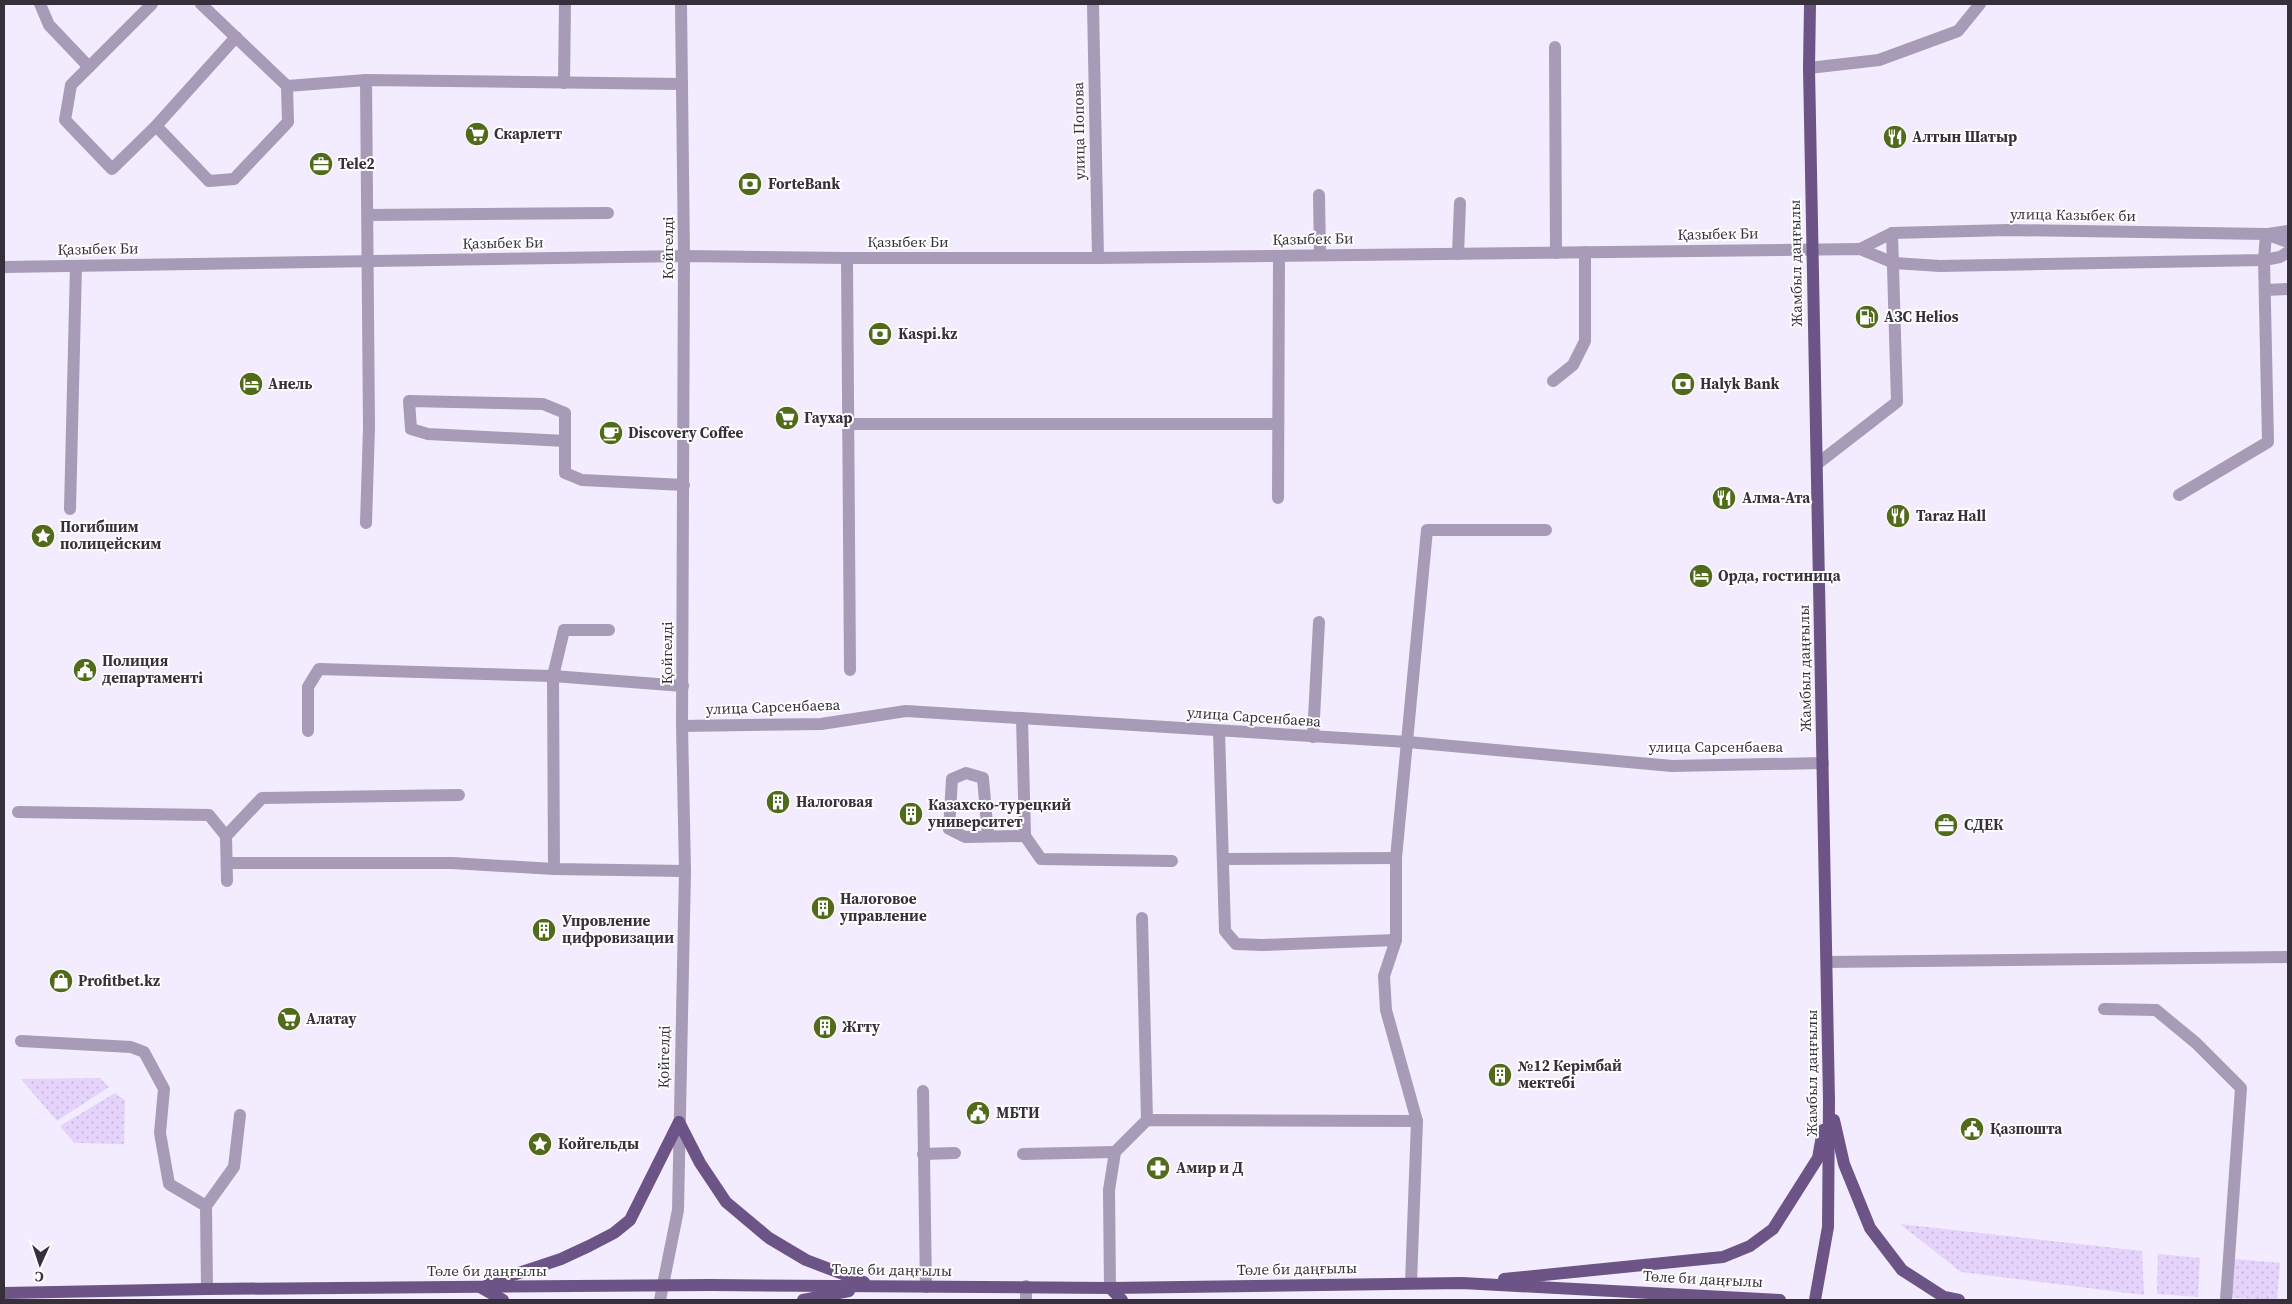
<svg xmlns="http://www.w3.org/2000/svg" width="2292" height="1304" font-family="'Source Serif 4',serif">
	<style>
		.grass { fill: url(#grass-dots) }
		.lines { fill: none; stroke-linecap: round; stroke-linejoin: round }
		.minor { stroke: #a79bb7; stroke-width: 12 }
		.major { stroke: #6c5486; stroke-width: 12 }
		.labels { text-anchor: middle; stroke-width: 4; stroke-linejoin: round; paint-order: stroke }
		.street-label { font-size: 15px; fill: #36303c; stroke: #fff }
		.poi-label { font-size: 15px; font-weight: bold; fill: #36303c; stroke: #fff; text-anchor: start }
	</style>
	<defs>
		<pattern id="grass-dots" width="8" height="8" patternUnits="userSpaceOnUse" patternTransform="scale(1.25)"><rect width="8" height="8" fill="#e5d3fb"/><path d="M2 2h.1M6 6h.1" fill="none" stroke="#c5b5d8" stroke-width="1.8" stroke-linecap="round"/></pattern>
	</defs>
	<rect width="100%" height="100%" fill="#f3ebfe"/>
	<g class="grass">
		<path d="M100,1078L109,1087L57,1121L21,1079Z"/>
		<path d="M115,1093L125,1100L124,1144L74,1143L60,1126Z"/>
		<path d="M1900,1224L2142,1251L2144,1295L1961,1272Z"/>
		<path d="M2158,1254L2200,1258L2198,1297L2157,1294Z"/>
		<path d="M2224,1258L2280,1263L2277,1300L2220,1297Z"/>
	</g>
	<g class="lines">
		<g class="minor">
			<path d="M40,4L49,25L89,67"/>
			<path d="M152,4L71,85L65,120L112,169L156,126L236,37"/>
			<path d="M201,4L287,86L366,80L682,84"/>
			<path d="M1093,4L1098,258"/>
			<path d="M1555,47L1556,253"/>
			<path d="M1809,68L1879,60L1958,31L1980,4"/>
			<path d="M564,83L565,4"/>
			<path d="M156,126L209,181L234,179L288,122L287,86"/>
			<path d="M1319,195L1320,255"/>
			<path d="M368,215L608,213"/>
			<path d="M2268,234L2288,231"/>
			<path d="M1860,249L1892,233L2008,230L2266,234L2288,242"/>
			<path d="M1458,254L1460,203"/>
			<path d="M847,258L850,670"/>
			<path d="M4,267L684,256L847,258H1098L1860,249L1894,263L1940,266L2264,260L2280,257L2288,252"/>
			<path d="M2265,290L2288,289"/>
			<path d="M1553,381L1573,365L1585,341V252"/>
			<path d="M848,424H1278"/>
			<path d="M565,441L428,434L411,429L409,401L543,404L565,413V473L582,480L684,485"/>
			<path d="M1817,464L1897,402L1892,233"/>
			<path d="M2179,495L2268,442L2264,260L2266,234"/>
			<path d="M1278,498L1279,256"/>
			<path d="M70,509L76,266"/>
			<path d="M366,523L369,427L366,80"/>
			<path d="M1022,718L1025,836L1041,859L1172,861"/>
			<path d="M682,726L821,724L906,711L1408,742L1672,766L1823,763"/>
			<path d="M308,731V687L319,669L553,676L683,686"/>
			<path d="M1219,731L1225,931L1236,944L1262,945L1396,940"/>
			<path d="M1313,737L1319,622"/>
			<path d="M18,812L209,815L226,836L227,881"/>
			<path d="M226,836L262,798L459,795"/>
			<path d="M988,836L983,778L966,773L952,779L949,829L965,837L1025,836"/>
			<path d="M1223,859L1396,858"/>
			<path d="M227,863H452L554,869L685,871"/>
			<path d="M554,869L553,676L564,630H609"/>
			<path d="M1142,918L1147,1120"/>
			<path d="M1827,962L2288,957"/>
			<path d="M2104,1009L2156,1010L2196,1043L2241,1088L2226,1300"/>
			<path d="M21,1041L131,1047L144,1052L164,1089L160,1133L169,1184L206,1206"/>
			<path d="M923,1091L926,1287"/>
			<path d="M923,1154L955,1153"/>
			<path d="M1023,1154L1115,1152"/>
			<path d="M1411,1283L1417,1121L1386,1010L1384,976L1396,940V858L1427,530H1546"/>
			<path d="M1110,1288L1109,1190L1115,1152L1147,1120L1417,1121"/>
			<path d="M207,1289L206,1206L234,1167L240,1115"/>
			<path d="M660,1300L678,1210L685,871L682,726L684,256L681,4"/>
			<path d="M1026,1300V1286"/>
		</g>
		<g class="major">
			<path d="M1810,4L1809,68L1829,1101L1828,1227L1815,1300"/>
			<path d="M1834,1120L1844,1164L1870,1228L1902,1270L1944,1297L1959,1300"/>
			<path d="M679,1122L700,1163L726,1202L769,1238L806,1260L864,1282"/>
			<path d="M1504,1279L1723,1257L1750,1246L1773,1229L1818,1158L1823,1130"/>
			<path d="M489,1283L561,1259L589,1246L614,1233L630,1220L679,1122"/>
			<path d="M480,1287L503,1300"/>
			<path d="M1110,1288L1122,1300"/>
			<path d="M4,1293L207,1289L710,1285L1110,1288L1462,1283L1780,1300"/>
			<path d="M803,1300L849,1291"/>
		</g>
	</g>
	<defs>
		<g id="supermarket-disc" transform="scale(1.25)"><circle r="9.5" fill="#526b1b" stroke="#fff"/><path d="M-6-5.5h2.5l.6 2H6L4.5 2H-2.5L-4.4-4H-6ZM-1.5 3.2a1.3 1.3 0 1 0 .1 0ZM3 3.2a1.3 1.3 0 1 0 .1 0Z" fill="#fff"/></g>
		<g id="restaurant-disc" transform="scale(1.25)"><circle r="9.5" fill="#526b1b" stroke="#fff"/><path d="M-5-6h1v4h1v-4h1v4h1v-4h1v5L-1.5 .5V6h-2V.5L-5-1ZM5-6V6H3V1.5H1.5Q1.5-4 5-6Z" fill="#fff"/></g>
		<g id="office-disc" transform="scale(1.25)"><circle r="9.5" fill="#526b1b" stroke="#fff"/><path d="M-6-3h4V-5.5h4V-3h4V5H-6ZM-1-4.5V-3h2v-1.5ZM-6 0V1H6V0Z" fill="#fff"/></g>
		<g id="bank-disc" transform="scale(1.25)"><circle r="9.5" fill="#526b1b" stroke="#fff"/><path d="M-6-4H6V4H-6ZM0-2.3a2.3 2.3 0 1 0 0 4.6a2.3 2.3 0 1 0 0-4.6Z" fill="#fff"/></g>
		<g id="fuel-disc" transform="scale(1.25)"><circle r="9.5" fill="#526b1b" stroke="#fff"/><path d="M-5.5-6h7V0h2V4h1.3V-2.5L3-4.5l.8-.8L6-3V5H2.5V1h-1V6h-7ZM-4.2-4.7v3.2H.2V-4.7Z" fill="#fff"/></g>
		<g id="hotel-disc" transform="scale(1.25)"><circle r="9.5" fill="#526b1b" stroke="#fff"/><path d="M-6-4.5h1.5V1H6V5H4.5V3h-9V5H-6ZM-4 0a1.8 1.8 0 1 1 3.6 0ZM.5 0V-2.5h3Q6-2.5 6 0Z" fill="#fff"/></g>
		<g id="cafe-disc" transform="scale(1.25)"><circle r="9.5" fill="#526b1b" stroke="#fff"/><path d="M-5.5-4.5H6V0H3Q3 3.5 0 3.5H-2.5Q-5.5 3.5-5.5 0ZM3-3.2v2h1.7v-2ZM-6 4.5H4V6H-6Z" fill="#fff"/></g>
		<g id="sight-disc" transform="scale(1.25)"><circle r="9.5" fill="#526b1b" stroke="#fff"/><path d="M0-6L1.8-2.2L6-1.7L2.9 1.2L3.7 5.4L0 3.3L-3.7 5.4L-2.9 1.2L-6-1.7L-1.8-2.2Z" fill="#fff"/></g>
		<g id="civic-disc" transform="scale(1.25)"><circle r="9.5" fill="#526b1b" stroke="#fff"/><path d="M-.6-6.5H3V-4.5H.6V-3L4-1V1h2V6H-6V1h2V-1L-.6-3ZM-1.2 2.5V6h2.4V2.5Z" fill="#fff"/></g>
		<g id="building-disc" transform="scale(1.25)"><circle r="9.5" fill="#526b1b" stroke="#fff"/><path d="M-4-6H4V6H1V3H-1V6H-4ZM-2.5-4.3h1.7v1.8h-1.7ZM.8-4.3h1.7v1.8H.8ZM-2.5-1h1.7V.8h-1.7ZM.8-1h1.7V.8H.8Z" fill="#fff"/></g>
		<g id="shop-disc" transform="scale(1.25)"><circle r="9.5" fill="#526b1b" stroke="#fff"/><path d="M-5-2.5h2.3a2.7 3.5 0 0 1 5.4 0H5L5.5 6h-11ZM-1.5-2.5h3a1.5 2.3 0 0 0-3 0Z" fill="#fff"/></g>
		<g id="pharmacy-disc" transform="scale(1.25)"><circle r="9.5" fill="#526b1b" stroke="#fff"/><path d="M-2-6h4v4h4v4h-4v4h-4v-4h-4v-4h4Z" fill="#fff"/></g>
	</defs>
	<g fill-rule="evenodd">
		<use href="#supermarket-disc" x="477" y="134"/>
		<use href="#restaurant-disc" x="1895" y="137"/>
		<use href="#office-disc" x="321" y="164"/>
		<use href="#bank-disc" x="750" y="184"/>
		<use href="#fuel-disc" x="1867" y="317"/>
		<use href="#bank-disc" x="880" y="334"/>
		<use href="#hotel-disc" x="251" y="384"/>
		<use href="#bank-disc" x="1683" y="384"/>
		<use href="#supermarket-disc" x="787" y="418"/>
		<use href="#cafe-disc" x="611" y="433"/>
		<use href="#restaurant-disc" x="1724" y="498"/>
		<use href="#restaurant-disc" x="1898" y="516"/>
		<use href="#sight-disc" x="43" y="536"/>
		<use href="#hotel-disc" x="1701" y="576"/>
		<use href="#civic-disc" x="85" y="670"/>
		<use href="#building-disc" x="778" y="802"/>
		<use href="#building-disc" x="911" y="814"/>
		<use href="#office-disc" x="1946" y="825"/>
		<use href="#building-disc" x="823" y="908"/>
		<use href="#building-disc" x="544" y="930"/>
		<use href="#shop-disc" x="61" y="981"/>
		<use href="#supermarket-disc" x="289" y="1019"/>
		<use href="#building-disc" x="825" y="1027"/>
		<use href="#building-disc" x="1500" y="1075"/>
		<use href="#civic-disc" x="978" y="1113"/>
		<use href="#civic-disc" x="1972" y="1129"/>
		<use href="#sight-disc" x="540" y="1144"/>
		<use href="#pharmacy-disc" x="1158" y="1168"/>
	</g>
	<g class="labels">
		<g class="street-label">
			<text transform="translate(1079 131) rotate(-91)" y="5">улица Попова</text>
			<text transform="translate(2073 215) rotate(1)" y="5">улица Казыбек би</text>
			<text transform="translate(1718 234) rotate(-1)" y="5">Қазыбек Би</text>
			<text transform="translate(1313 239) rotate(-1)" y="5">Қазыбек Би</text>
			<text x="908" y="247">Қазыбек Би</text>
			<text transform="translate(503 243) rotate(-1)" y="5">Қазыбек Би</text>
			<text transform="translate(668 248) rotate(-90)" y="5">Қойгелді</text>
			<text transform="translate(98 249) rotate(-1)" y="5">Қазыбек Би</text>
			<text transform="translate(1796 263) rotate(-91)" y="5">Жамбыл даңғылы</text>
			<text transform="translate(667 653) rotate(-90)" y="5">Қойгелді</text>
			<text transform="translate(1805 668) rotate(-91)" y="5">Жамбыл даңғылы</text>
			<text transform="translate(773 707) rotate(-2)" y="5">улица Сарсенбаева</text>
			<text transform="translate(1254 717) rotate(4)" y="5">улица Сарсенбаева</text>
			<text x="1716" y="752">улица Сарсенбаева</text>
			<text transform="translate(664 1057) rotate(-89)" y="5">Қойгелді</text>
			<text transform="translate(1812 1073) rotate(-90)" y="5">Жамбыл даңғылы</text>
			<text transform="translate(1297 1269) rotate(-1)" y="5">Төле би даңғылы</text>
			<text transform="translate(892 1270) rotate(1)" y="5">Төле би даңғылы</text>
			<text x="487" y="1276">Төле би даңғылы</text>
			<text transform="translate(1703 1279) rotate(3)" y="5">Төле би даңғылы</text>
		</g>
		<g class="poi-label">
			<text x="494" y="139">Скарлетт</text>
			<text x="1912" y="142">Алтын Шатыр</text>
			<text x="338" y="169">Tele2</text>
			<text x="768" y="189">ForteBank</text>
			<text x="1884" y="322">АЗС Helios</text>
			<text x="898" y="339">Kaspi.kz</text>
			<text x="268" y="389">Анель</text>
			<text x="1700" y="389">Halyk Bank</text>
			<text x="804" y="423">Гаухар</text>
			<text x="628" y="438">Discovery Coffee</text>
			<text x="1742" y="503">Алма-Ата</text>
			<text x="1916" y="521">Taraz Hall</text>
			<text x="60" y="532">Погибшим<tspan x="60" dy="17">полицейским</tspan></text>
			<text x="1718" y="581">Орда, гостиница</text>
			<text x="102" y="666">Полиция<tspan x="102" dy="17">департаменті</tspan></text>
			<text x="796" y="807">Налоговая</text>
			<text x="928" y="810">Казахско-турецкий<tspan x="928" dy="17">университет</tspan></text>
			<text x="1964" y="830">СДЕК</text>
			<text x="840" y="904">Налоговое<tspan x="840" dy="17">управление</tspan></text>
			<text x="562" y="926">Упровление<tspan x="562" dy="17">цифровизации</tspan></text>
			<text x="78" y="986">Profitbet.kz</text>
			<text x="306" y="1024">Алатау</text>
			<text x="842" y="1032">Жгту</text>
			<text x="1518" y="1071">№12 Керімбай<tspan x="1518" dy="17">мектебі</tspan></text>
			<text x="996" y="1118">МБТИ</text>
			<text x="1990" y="1134">Қазпошта</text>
			<text x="558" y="1149">Койгельды</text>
			<text x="1176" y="1173">Амир и Д</text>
		</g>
	</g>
	<rect width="2292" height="1304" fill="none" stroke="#36303c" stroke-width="10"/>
	<g transform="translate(40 1264) rotate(183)" stroke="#ffffff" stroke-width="4" paint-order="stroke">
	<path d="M0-4L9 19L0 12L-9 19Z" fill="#36303c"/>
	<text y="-8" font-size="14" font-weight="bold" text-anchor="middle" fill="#36303c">С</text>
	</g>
</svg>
